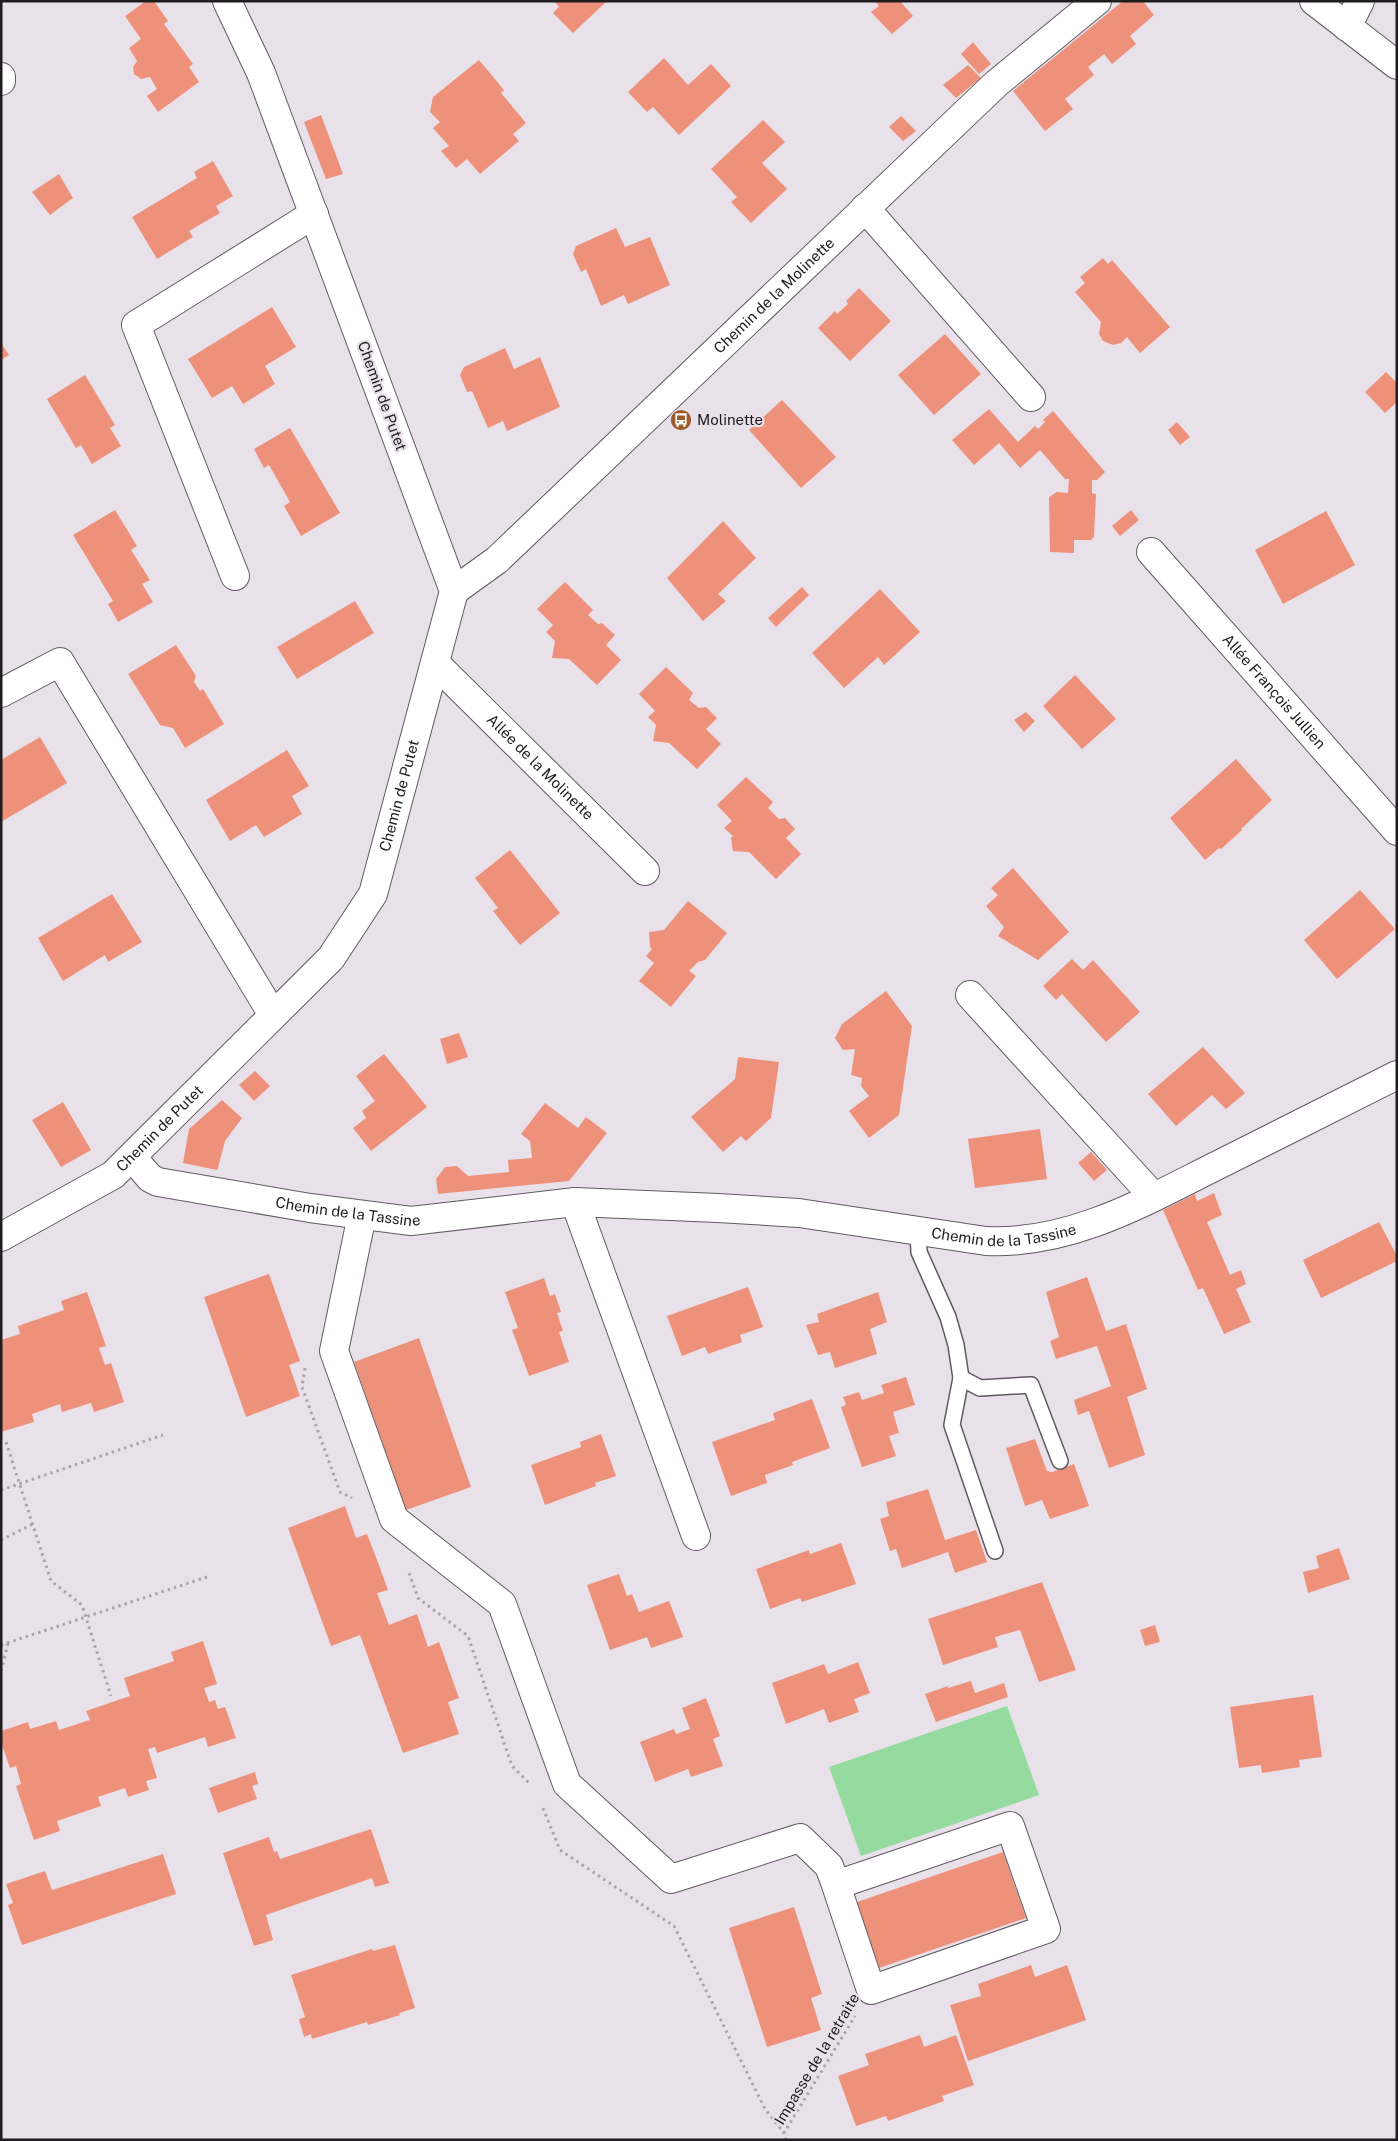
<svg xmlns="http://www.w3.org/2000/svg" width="1398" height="2141" font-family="'Public Sans',sans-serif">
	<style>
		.green { fill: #95da9e }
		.building { fill: #ee917b }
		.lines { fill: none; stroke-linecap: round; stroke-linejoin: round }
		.lane-casing { stroke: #615a62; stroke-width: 18 }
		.street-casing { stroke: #615a62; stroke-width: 30 }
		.path { stroke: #aaa3aa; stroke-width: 3; stroke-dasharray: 2.5 4; stroke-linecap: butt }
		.lane { stroke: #fff; stroke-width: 15 }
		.street { stroke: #fff; stroke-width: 28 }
		.labels { text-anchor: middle; stroke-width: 4.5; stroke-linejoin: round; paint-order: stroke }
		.street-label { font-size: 15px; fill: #201d20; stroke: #e9e1ea }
		.poi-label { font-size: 15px; fill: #201d20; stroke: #e9e1ea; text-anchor: start }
	</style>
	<rect width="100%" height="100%" fill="#e9e1ea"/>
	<path class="green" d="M1007,1706L1039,1795L861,1856L829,1767Z"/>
	<g class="building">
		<path d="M146,1H154L168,21L164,24L193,64L189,67L199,82L158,112L147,96L157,89L150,77L141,79L134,74L133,67L137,61L129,48L141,39L125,16Z"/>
		<path d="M554,1H607L573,33L553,13L559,7Z"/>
		<path d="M875,1H900L913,16L892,34L871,12L879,6Z"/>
		<path d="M1123,1H1143L1154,15L1130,36L1136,44L1112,64L1104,54L1088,67L1094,75L1065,99L1073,109L1045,131L1013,91Z"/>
		<path d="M973,42L991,64L979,74L961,54Z"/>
		<path d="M664,58L688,85L711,64L731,86L679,135L653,107L647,112L628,92Z"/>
		<path d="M479,60L504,90L501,93L526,123L513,134L519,141L480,174L467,159L456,168L441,151L449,146L433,128L440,122L430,112L433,97Z"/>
		<path d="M968,65L981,78L956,98L943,85Z"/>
		<path d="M321,115L343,174L326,179L304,122Z"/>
		<path d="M901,116L916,131L903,141L889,127Z"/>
		<path d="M763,120L785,142L762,163L787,189L751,223L731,202L737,197L711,169Z"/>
		<path d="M213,161L233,196L216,206L220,213L189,231L193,237L157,259L132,217L197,178L194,172Z"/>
		<path d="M59,174L73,198L50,215L32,192Z"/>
		<path d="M616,228L625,247L650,237L670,285L628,304L624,295L601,306L586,269L581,272L573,254L576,246Z"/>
		<path d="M1103,258L1108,264L1112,260L1170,327L1140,353L1127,337L1121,343L1113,345L1103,341L1099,334L1101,322L1075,292L1085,283L1080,277Z"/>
		<path d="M859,288L891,321L850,361L818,328L835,311L837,314L848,304L846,301Z"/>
		<path d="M272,307L296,347L265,366L275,384L243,404L232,386L212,398L188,359Z"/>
		<path d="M945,334L981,374L934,415L898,375Z"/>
		<path d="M1,343L9,355L1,360Z"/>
		<path d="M505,348L514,369L540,357L560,407L507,431L503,421L488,428L472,391L467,392L460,375L464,367Z"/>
		<path d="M1386,372L1397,383V402L1385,413L1365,392Z"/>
		<path d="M85,375L115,425L110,428L121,446L92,464L81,445L76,448L47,399Z"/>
		<path d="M782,400L836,457L801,488L749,430Z"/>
		<path d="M989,409L1018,442L1035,426L1038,429L1045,422L1043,420L1053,411L1105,472L1097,480H1092V493L1096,494L1094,537L1091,540H1074V553L1050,552L1049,497L1057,492L1068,493L1069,479H1065L1040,450L1020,468L999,443L974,465L952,440Z"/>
		<path d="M1177,422L1190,437L1180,445L1168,430Z"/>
		<path d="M290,428L340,513L301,536L284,506L290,502L269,465L264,468L254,449Z"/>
		<path d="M115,510L137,546L131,550L150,580L142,584L153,602L118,622L108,604L113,601L73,535Z"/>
		<path d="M1131,510L1139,520L1120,536L1112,526Z"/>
		<path d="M1326,511L1355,565L1283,604L1255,550Z"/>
		<path d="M723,521L756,558L718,594L726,601L703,621L667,578Z"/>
		<path d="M565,582L593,610L588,615L598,624L602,623L615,635L606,645L621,660L597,685L569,659L552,658L555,641L546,632L553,625L537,609Z"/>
		<path d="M802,587L809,595L776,627L768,618Z"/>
		<path d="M880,589L920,632L884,665L878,657L844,688L812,653Z"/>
		<path d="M355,601L374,633L297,679L277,647Z"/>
		<path d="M176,645L196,676L194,682L200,691L203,689L224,724L185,748L173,728L160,725L128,674Z"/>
		<path d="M666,667L693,693L689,700L699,708L706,707L717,718L706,729L721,744L697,769L669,743L653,741L656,725L648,717L655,711L639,694Z"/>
		<path d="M1075,675L1116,719L1082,749L1043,706Z"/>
		<path d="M1026,712L1035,721L1024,732L1014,720Z"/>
		<path d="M40,737L67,783L1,822V760Z"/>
		<path d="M287,750L309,786L292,796L302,814L264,837L256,825L230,841L206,800Z"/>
		<path d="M1236,759L1272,800L1241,829L1242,830L1221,849L1219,848L1205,860L1170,818Z"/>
		<path d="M746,777L773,802L768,808L779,819L785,818L795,829L786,838L801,854L776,879L749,852L733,851L731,838L733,836L724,828L732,821L717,805Z"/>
		<path d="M510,850L560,913L520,945L493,911L498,908L475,878Z"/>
		<path d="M1013,868L1069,932L1038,960L998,936L1004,927L986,906L998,895L991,888Z"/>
		<path d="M1360,890L1395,929L1337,979L1304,940Z"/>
		<path d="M112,894L142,942L108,962L105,955L63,981L38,938Z"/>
		<path d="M688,901L727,933L705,960L698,962L689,971L696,976L671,1007L639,981L654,963L646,956L652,949L650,947L649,932L664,930Z"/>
		<path d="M1072,959L1083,970L1093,960L1140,1012L1106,1042L1062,994L1056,1000L1043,986Z"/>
		<path d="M886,991L912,1026L899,1115L869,1138L849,1111L869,1096L861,1086L862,1078L851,1075L855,1049L843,1050L835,1038L842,1024Z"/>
		<path d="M459,1033L468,1057L447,1064L440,1039Z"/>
		<path d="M1203,1047L1245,1093L1226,1109L1212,1095L1176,1126L1148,1094Z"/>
		<path d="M384,1054L427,1107L371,1151L353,1128L366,1118L362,1111L375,1101L356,1076Z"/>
		<path d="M738,1057L779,1062L771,1118L746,1141L741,1136L723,1152L691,1117L735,1079Z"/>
		<path d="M255,1071L270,1086L254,1101L239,1085Z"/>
		<path d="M222,1100L242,1118L225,1141L218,1168L217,1170L183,1163L189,1129Z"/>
		<path d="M63,1102L91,1150L61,1167L32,1120Z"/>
		<path d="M545,1103L578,1128L586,1117L607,1133L569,1181L438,1194L436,1179L445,1167L457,1166L468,1176L509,1172L508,1160L532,1158L530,1141L521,1134Z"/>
		<path d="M1040,1129L1047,1179L975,1188L968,1139Z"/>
		<path d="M1091,1152L1107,1170L1094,1181L1078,1163Z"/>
		<path d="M1214,1193L1222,1215L1207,1222L1230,1275L1241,1270L1246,1284L1236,1289L1251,1322L1224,1334L1203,1288L1198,1290L1163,1210L1195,1194L1197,1201Z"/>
		<path d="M1379,1222L1397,1256V1261L1321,1298L1303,1260Z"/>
		<path d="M269,1274L300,1361L289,1365L300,1396L246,1417L204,1297Z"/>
		<path d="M1087,1277L1106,1331L1126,1324L1147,1389L1127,1397L1145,1455L1109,1468L1089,1411L1078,1415L1074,1400L1111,1386L1097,1346L1056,1359L1050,1341L1059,1337L1046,1292Z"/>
		<path d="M544,1278L550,1296L555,1294L561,1312L557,1313L563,1331L559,1332L569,1362L529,1376L512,1330L518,1328L505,1292Z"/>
		<path d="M748,1287L763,1327L740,1335L742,1342L722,1349L708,1354L705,1347L682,1356L667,1316Z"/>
		<path d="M87,1292L106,1346L99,1348L105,1365L111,1363L124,1402L94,1412L91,1403L62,1412L60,1404L32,1414L34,1422L1,1432V1340L20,1334L18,1326L64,1310L61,1301Z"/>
		<path d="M878,1292L887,1322L870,1329L877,1354L835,1368L830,1352L818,1355L806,1325L819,1322L817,1314Z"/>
		<path d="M419,1338L471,1487L406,1510L354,1362Z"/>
		<path d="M906,1377L915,1405L893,1412L899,1433L889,1436L896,1456L862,1467L841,1407L846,1405L843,1397L859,1392L862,1400L884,1393L881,1385Z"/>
		<path d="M812,1399L830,1448L792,1462L793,1465L765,1475L767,1483L731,1496L712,1442L775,1420L773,1413Z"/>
		<path d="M601,1434L616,1476L595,1483L596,1486L545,1505L531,1465L581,1447L580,1442Z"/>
		<path d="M1035,1439L1047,1471L1052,1472L1074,1464L1089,1506L1050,1519L1042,1500L1025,1506L1006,1448Z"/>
		<path d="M928,1489L945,1540L976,1530L987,1562L955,1573L948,1552L902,1568L896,1549L890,1551L880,1519L889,1516L886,1502Z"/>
		<path d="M345,1506L356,1538L367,1534L377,1560L388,1590L377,1593L389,1625L417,1614L428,1647L439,1642L459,1698L448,1702L459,1734L403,1753L360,1635L331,1646L288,1528Z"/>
		<path d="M841,1543L856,1584L802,1602L800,1598L770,1609L756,1569L809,1550L810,1554Z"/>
		<path d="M1339,1548L1350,1579L1308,1593L1303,1572L1319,1568L1316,1556Z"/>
		<path d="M619,1574L627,1596L632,1594L639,1612L669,1601L683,1637L651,1648L647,1637L610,1650L587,1585Z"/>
		<path d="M1042,1582L1076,1670L1039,1682L1020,1630L995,1637L998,1647L943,1665L928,1619Z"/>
		<path d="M1155,1625L1160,1642L1145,1646L1140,1630Z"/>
		<path d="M203,1641L217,1684L204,1688L209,1702L215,1700L218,1709L225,1707L236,1738L208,1747L205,1737L157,1753L155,1747L148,1749L157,1778L146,1781L149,1790L128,1797L125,1788L98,1797L101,1806L57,1821L60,1831L34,1840L16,1786L21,1784L16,1766L10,1768L1,1742V1731L28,1722L30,1729L56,1721L59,1730L90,1720L86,1711L130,1696L124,1678L174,1661L171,1652Z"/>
		<path d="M858,1662L870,1693L854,1699L859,1712L829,1723L824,1709L786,1724L772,1683L824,1664L828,1674Z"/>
		<path d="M971,1681L975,1693L1004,1683L1008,1697L936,1722L925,1694L948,1686V1688Z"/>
		<path d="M1313,1695L1322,1757L1299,1760L1300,1767L1262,1773L1261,1765L1239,1768L1230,1707Z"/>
		<path d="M706,1698L720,1736L713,1739L723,1766L691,1777L688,1769L655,1782L640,1742L674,1729L676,1734L690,1729L682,1708Z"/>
		<path d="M255,1772L258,1784L252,1786L257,1799L218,1813L209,1788Z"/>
		<path d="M371,1829L389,1883L375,1887L372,1878L266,1915L273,1940L254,1946L223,1853L269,1837L274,1852L277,1851L280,1859Z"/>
		<path d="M1003,1852L1026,1918L876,1969L854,1903Z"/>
		<path d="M163,1854L176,1894L22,1945L8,1905L13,1903L6,1884L45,1871L52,1890Z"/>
		<path d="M794,1907L822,1994L811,1998L821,2030L767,2047L729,1928Z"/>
		<path d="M395,1945L415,2008L399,2013L400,2015L368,2025L367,2022L312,2039L311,2034L304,2037L299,2019L305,2017L291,1975L372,1949L373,1951Z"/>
		<path d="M1031,1965L1035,1977L1067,1965L1086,2020L968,2061L950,2005L981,1996L978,1984Z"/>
		<path d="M920,2035L924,2047L956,2035L974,2085L942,2096L944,2101L888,2121L886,2116L856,2126L838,2076L869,2065L865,2054Z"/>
	</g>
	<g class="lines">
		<g class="lane-casing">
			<g id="lane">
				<path d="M918,1231L919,1252L948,1317L956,1345L961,1378L952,1425L995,1551"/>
				<path d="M961,1378L980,1388L1031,1385L1060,1461"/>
			</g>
		</g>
		<g class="street-casing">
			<g id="street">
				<path d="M1314,1L1397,65"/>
				<path d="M1347,27L1360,1"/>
				<path d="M1,77V81"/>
				<path d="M865,208L1031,397"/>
				<path id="s1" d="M1151,552L1397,831"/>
				<path d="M235,576L136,325L314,214"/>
				<path id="s2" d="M454,591L497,560L997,83L1097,1"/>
				<path id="s3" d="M435,663L645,871"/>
				<path d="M1,693L60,662L273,1015"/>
				<path d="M970,995L1154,1197"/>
				<path id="s4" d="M132,1157L150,1178L158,1182L310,1208L411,1221L575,1202L718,1208L799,1213L986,1241C1073,1245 1149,1199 1224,1162C1282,1133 1339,1104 1397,1075"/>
				<path d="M575,1202L696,1536"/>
				<path d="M362,1215L334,1351L394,1519L502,1604L567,1784L671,1879L800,1838L829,1866L836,1885L1010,1826L1046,1929L871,1990L836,1885"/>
				<path id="s5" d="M1,1237L113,1175L331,958L373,894L454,591L261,73L227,1"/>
			</g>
		</g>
		<g class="path">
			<path d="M305,1368L302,1387L340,1492L352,1498"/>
			<path d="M6,1442L51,1581L82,1605L111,1696"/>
			<path d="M1,1490L163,1435"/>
			<path d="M1,1540L33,1524"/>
			<path d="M409,1573L418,1598L468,1636L512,1766L531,1785"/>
			<path d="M1,1645L210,1576"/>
			<path d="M1,1671L8,1643"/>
			<path d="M543,1808L560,1850L674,1926L765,2109L784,2133"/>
			<path d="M786,2140L784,2133L855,2016"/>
		</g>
		<use href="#lane" class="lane"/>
		<use href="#street" class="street"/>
	</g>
	<defs>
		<g id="bus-disc" transform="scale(1.125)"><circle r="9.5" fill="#9c5929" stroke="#e9e1ea"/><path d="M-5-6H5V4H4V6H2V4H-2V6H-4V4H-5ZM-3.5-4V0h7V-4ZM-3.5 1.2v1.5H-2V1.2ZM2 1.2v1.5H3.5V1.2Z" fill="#fff"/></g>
	</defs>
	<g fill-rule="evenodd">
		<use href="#bus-disc" x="681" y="420"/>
	</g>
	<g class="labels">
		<g class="street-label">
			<text dy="5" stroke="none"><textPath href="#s2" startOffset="436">Chemin de la Molinette</textPath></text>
			<text transform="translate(382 396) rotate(70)" y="5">Chemin de Putet</text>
			<text dy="5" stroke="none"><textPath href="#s1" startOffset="186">Allée François Jullien</textPath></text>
			<text dy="5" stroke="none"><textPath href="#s3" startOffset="148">Allée de la Molinette</textPath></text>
			<text dy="5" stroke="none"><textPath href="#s5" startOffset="614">Chemin de Putet</textPath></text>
			<text dy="5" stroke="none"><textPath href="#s5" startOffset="194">Chemin de Putet</textPath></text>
			<text dy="5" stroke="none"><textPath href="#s4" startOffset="229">Chemin de la Tassine</textPath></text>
			<text dy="5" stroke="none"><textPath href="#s4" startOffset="889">Chemin de la Tassine</textPath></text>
			<text transform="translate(817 2059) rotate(-59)" y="5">Impasse de la retraite</text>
		</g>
		<g class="poi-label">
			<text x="697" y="425">Molinette</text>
		</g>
	</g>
	<rect width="1398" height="2141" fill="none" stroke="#201d20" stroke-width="5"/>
</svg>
